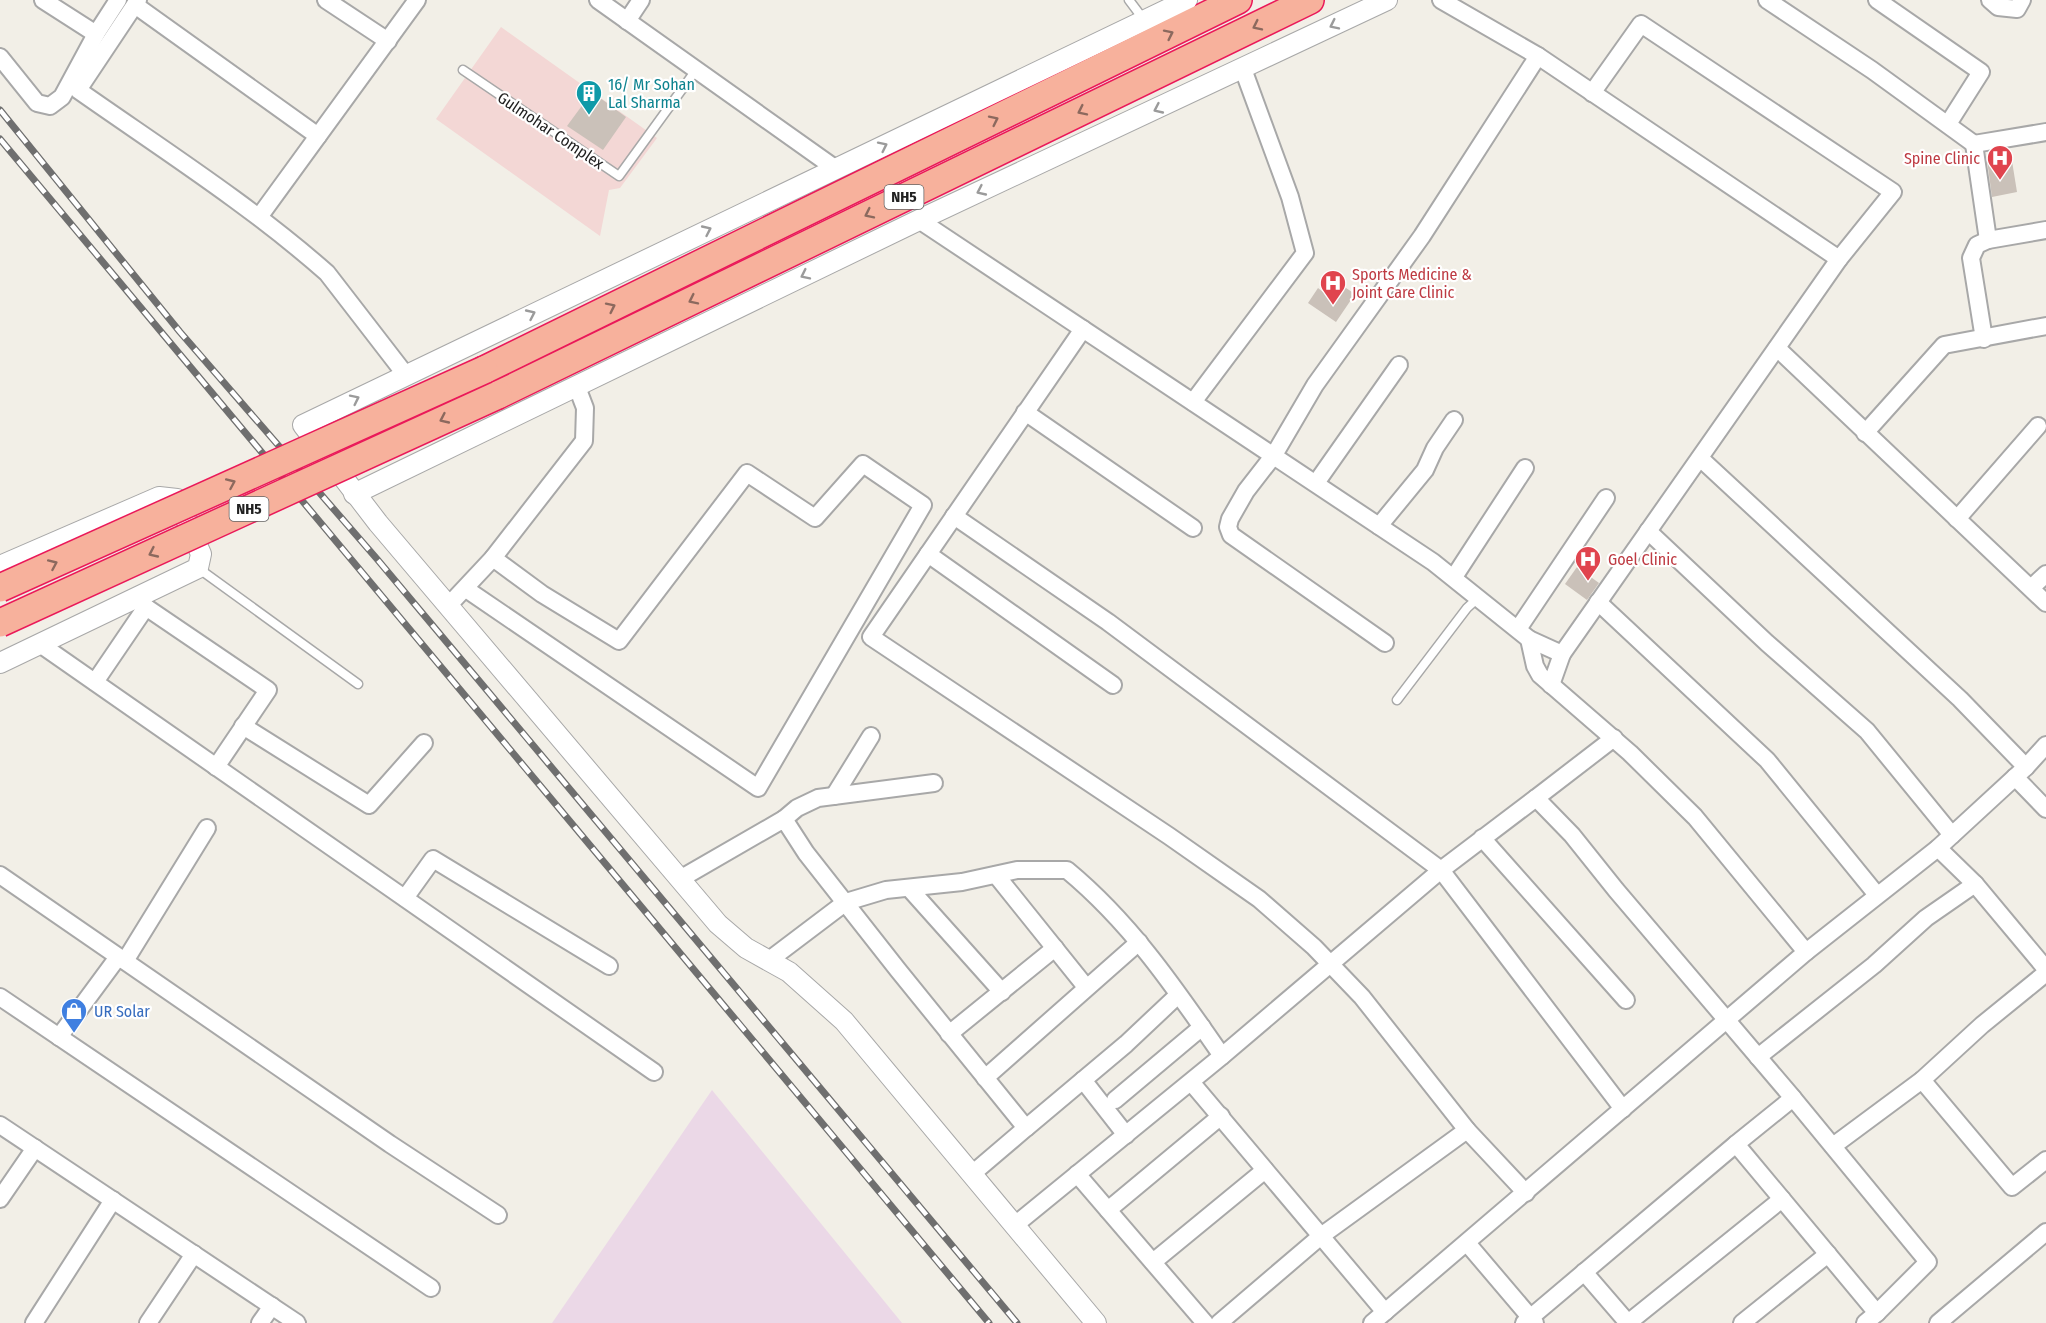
<svg xmlns="http://www.w3.org/2000/svg" width="2046" height="1323" font-family="'Fira Sans Condensed',sans-serif">
	<style>
		.commercial { fill: #f3d7d5 }
		.industrial { fill: #ebd8e7 }
		.building { fill: #cac1b9 }
		.lines { fill: none; stroke-linecap: round; stroke-linejoin: round }
		.service-casing { stroke: #a8a8a8; stroke-width: 11 }
		.minor-casing { stroke: #a8a8a8; stroke-width: 20 }
		.tertiary-casing { stroke: #a8a8a8; stroke-width: 22 }
		.trunk-casing { stroke: #ea1959; stroke-width: 30 }
		.service { stroke: #fff; stroke-width: 8 }
		.minor { stroke: #fff; stroke-width: 16 }
		.tertiary { stroke: #fff; stroke-width: 20 }
		.trunk { stroke: #f7b19c; stroke-width: 27 }
		.rail-casing { stroke: #6f6f6f; stroke-width: 7 }
		.rail { stroke: #fff; stroke-width: 4.5; stroke-dasharray: 14; stroke-linecap: butt }
		.trunk-bridge-casing { stroke: #ea1959; stroke-width: 30; stroke-linecap: butt }
		.trunk-bridge { stroke: #f7b19c; stroke-width: 27 }
		.oneway { stroke: #9b9b9b }
		.oneway2 { stroke: #8c695e }
		.labels { text-anchor: middle; stroke-width: 4.5; stroke-linejoin: round; paint-order: stroke }
		.shield { fill: #fff; stroke: #646464; stroke-width: 1.5 }
		.shield-label { font-size: 15px; font-weight: bold; fill: #212121 }
		.culture-label { font-size: 16px; fill: #0d838f; stroke: #fff; text-anchor: start }
		.street-label { font-size: 16px; fill: #212121; stroke: #fff }
		.health-label { font-size: 16px; fill: #be3a42; stroke: #fff; text-anchor: start }
		.shop-label { font-size: 16px; fill: #366cbe; stroke: #fff; text-anchor: start }
	</style>
	<rect width="100%" height="100%" fill="#f2efe7"/>
	<path class="commercial" d="M501,27L657,138L620,188L609,190L600,236L436,119Z"/>
	<path class="industrial" d="M712,1090L902,1323H552Z"/>
	<g class="building">
		<path d="M592,92L626,117L603,150L567,126Z"/>
		<path d="M2011,155L2017,192L1992,197L1987,160Z"/>
		<path d="M1337,282L1355,294L1336,322L1308,303L1318,288L1323,292L1328,285L1333,288Z"/>
		<path d="M1577,567L1599,583L1587,600L1565,584Z"/>
	</g>
	<g class="lines">
		<g class="service-casing">
			<g id="service">
				<path d="M1129,0L1144,20"/>
				<path d="M463,70L619,176L696,70"/>
				<path d="M198,568L358,684"/>
				<path d="M1397,700L1467,608L1479,597"/>
			</g>
		</g>
		<g class="minor-casing">
			<g id="minor">
				<path d="M43,0L96,34L118,0"/>
				<path d="M138,0L78,90C162,149 250,205 327,273L405,374"/>
				<path d="M326,0L388,41"/>
				<path d="M598,0L836,169"/>
				<path d="M1767,0L1872,70L1974,144"/>
				<path d="M1877,0L1981,72L1948,124"/>
				<path d="M1990,0L1998,7L2017,9L2022,0"/>
				<path d="M135,5L318,136"/>
				<path d="M627,21L641,0"/>
				<path d="M0,57L37,103L50,106L62,97L96,34"/>
				<path d="M1592,93L1641,24L1893,192L1839,259"/>
				<path d="M2046,132L1974,144L1988,240L2046,230"/>
				<path d="M259,217L417,0"/>
				<path d="M919,220L1433,562L1529,639L1562,654L1839,259L1538,56L1441,0"/>
				<path d="M1083,329L871,637L1169,836L1259,899L1314,947L1362,997L1467,1130L1526,1193"/>
				<path d="M1984,339L1971,258L1977,245L1988,240"/>
				<path d="M1777,348L2046,603"/>
				<path d="M1193,402L1305,253L1290,197L1243,69"/>
				<path d="M1025,412L1193,528"/>
				<path d="M1865,433L1944,345L2046,326"/>
				<path d="M1700,458L1960,699L2026,767L1938,848L1806,952"/>
				<path d="M1316,483L1399,365"/>
				<path d="M954,516L1108,622L1441,870L1623,1109"/>
				<path d="M1957,519L2038,426"/>
				<path d="M1379,526L1425,470L1435,448L1454,420"/>
				<path d="M1648,531L1767,643L1867,731L1952,835"/>
				<path d="M928,554L1113,685"/>
				<path d="M1454,577L1525,468"/>
				<path d="M2031,588L2046,574"/>
				<path d="M466,589L758,788L923,505L863,464L815,518L747,473L619,641L542,594L493,558"/>
				<path d="M134,599L268,690L216,767"/>
				<path d="M1598,602L1767,760L1877,895"/>
				<path d="M448,606L493,558L584,441L585,408L577,387"/>
				<path d="M1518,629L1606,498"/>
				<path d="M1385,643L1231,535L1228,527L1230,519L1246,491L1274,455L1315,385L1422,236L1538,56"/>
				<path d="M40,644L654,1072"/>
				<path d="M95,682L146,607"/>
				<path d="M1551,685L1562,654"/>
				<path d="M243,726L369,805L424,743"/>
				<path d="M2026,767L2046,745"/>
				<path d="M2015,777L2046,809"/>
				<path d="M834,796L871,736"/>
				<path d="M1536,798L1614,738"/>
				<path d="M784,819L797,808L818,798L934,783"/>
				<path d="M1482,838L1626,1000"/>
				<path d="M1938,848L1975,884L2046,969"/>
				<path d="M0,875L390,1144L498,1215"/>
				<path d="M996,875L1086,987"/>
				<path d="M680,879L784,819L806,853L898,970L1026,1128L1126,1044L1178,995"/>
				<path d="M909,888L1002,992"/>
				<path d="M405,898L433,859L609,966"/>
				<path d="M125,961L207,828"/>
				<path d="M768,961L846,902L886,890L962,882L1017,870H1067C1131,923 1175,988 1222,1056"/>
				<path d="M0,997L431,1288"/>
				<path d="M949,1034L1055,948"/>
				<path d="M59,1037L118,957"/>
				<path d="M1758,1057L1874,965L1926,918L1975,884"/>
				<path d="M985,1078L1139,942"/>
				<path d="M1083,1080L1126,1135"/>
				<path d="M1922,1080L2012,1187L2046,1160"/>
				<path d="M1191,1082L1385,1312"/>
				<path d="M1793,1098L1928,1262L1877,1313"/>
				<path d="M1115,1100L1202,1027"/>
				<path d="M0,1125L297,1323"/>
				<path d="M1833,1146L1922,1080L1982,1025L2046,973"/>
				<path d="M972,1174L1026,1128"/>
				<path d="M1077,1174L1205,1323"/>
				<path d="M0,1199L35,1148"/>
				<path d="M1108,1210L1221,1116"/>
				<path d="M1015,1225L1222,1056L1441,870L1536,798L1572,835L1616,890L1793,1098L1736,1144L1877,1313L1865,1323"/>
				<path d="M1467,1243L1535,1323"/>
				<path d="M1153,1262L1265,1170"/>
				<path d="M1584,1272L1628,1323"/>
				<path d="M34,1323L113,1200"/>
				<path d="M148,1323L194,1254"/>
				<path d="M260,1323L272,1306"/>
				<path d="M1219,1323L1321,1236L1467,1130"/>
				<path d="M1372,1323L1806,952L1695,817L1630,753L1540,675L1535,666L1529,639"/>
				<path d="M1524,1323L1736,1144"/>
				<path d="M1628,1323L1782,1199"/>
				<path d="M1742,1323L1828,1254"/>
				<path d="M1938,1323L2046,1232"/>
			</g>
		</g>
		<g class="tertiary-casing">
			<g id="tertiary">
				<path d="M354,494L919,220L1387,0"/>
				<path d="M0,566L159,497L177,499L201,554L198,568L0,663"/>
				<path d="M1096,1323L844,1021L789,972L746,948L718,924L378,523L303,425L1187,0"/>
			</g>
		</g>
		<g class="trunk-casing">
			<g id="trunk">
				<path d="M484,370L1238,0"/>
				<path d="M498,395L1310,0"/>
			</g>
		</g>
		<use href="#service" class="service"/>
		<use href="#minor" class="minor"/>
		<use href="#tertiary" class="tertiary"/>
		<use href="#trunk" class="trunk"/>
		<g class="rail-casing">
			<g id="rail">
				<path d="M0,110L180,332L377,559L1017,1323"/>
				<path d="M0,139L989,1323"/>
			</g>
		</g>
		<use href="#rail" class="rail"/>
		<g class="trunk-bridge-casing">
			<g id="trunk-bridge">
				<path d="M0,588L484,370"/>
				<path d="M0,623L498,395"/>
			</g>
		</g>
		<use href="#trunk-bridge" class="trunk-bridge"/>
	</g>
	<defs><path id="oneway-chevron" d="M-2-3.5L2.5 0L-2 3.5" fill="none" stroke-width="1.6" stroke-linecap="round" stroke-linejoin="round" transform="scale(1.5)"/></defs>
	<g class="oneway">
		<use href="#oneway-chevron" transform="translate(1334 25) rotate(154)"/>
		<use href="#oneway-chevron" transform="translate(1158 109) rotate(155)"/>
		<use href="#oneway-chevron" transform="translate(883 146) rotate(-26)"/>
		<use href="#oneway-chevron" transform="translate(981 191) rotate(155)"/>
		<use href="#oneway-chevron" transform="translate(707 230) rotate(-25)"/>
		<use href="#oneway-chevron" transform="translate(805 275) rotate(154)"/>
		<use href="#oneway-chevron" transform="translate(531 314) rotate(-25)"/>
		<use href="#oneway-chevron" transform="translate(355 399) rotate(-26)"/>
	</g>
	<g class="oneway2">
		<use href="#oneway-chevron" transform="translate(1257 26) rotate(154)"/>
		<use href="#oneway-chevron" transform="translate(1169 34) rotate(-26)"/>
		<use href="#oneway-chevron" transform="translate(1082 111) rotate(154)"/>
		<use href="#oneway-chevron" transform="translate(994 120) rotate(-26)"/>
		<use href="#oneway-chevron" transform="translate(869 214) rotate(154)"/>
		<use href="#oneway-chevron" transform="translate(693 300) rotate(154)"/>
		<use href="#oneway-chevron" transform="translate(611 307) rotate(-26)"/>
		<use href="#oneway-chevron" transform="translate(444 419) rotate(155)"/>
		<use href="#oneway-chevron" transform="translate(231 483) rotate(-24)"/>
		<use href="#oneway-chevron" transform="translate(153 553) rotate(155)"/>
		<use href="#oneway-chevron" transform="translate(53 564) rotate(-24)"/>
	</g>
	<defs>
		<g id="building-pin" transform="scale(1.35)"><path d="M0 17L-7.5 6A9.5 9.5 0 1 1 7.5 6Z" fill="#0f9aa8" stroke="#fff"/><path d="M-4-6H4V6H1V3H-1V6H-4ZM-2.5-4.3h1.7v1.8h-1.7ZM.8-4.3h1.7v1.8H.8ZM-2.5-1h1.7V.8h-1.7ZM.8-1h1.7V.8H.8Z" fill="#fff"/></g>
		<g id="hospital-pin" transform="scale(1.35)"><path d="M0 17L-7.5 6A9.5 9.5 0 1 1 7.5 6Z" fill="#e0444e" stroke="#fff"/><path d="M-5-5h3v3.5h4V-5h3V5h-3V1.5h-4V5h-3Z" fill="#fff"/></g>
		<g id="shop-pin" transform="scale(1.35)"><path d="M0 17L-7.5 6A9.5 9.5 0 1 1 7.5 6Z" fill="#3f7fe0" stroke="#fff"/><path d="M-5-2.5h2.3a2.7 3.5 0 0 1 5.4 0H5L5.5 6h-11ZM-1.5-2.5h3a1.5 2.3 0 0 0-3 0Z" fill="#fff"/></g>
	</defs>
	<g fill-rule="evenodd">
		<use href="#building-pin" x="589" y="93"/>
		<use href="#hospital-pin" x="2000" y="158"/>
		<use href="#hospital-pin" x="1333" y="283"/>
		<use href="#hospital-pin" x="1588" y="559"/>
		<use href="#shop-pin" x="74" y="1011"/>
	</g>
	<g class="labels">
		<g class="shield">
			<rect x="884.5" y="185" width="39" height="24" rx="4.5"/>
			<rect x="229.5" y="497" width="39" height="24" rx="4.5"/>
		</g>
		<g class="shield-label">
			<text x="904" y="202">NH5</text>
			<text x="249" y="514">NH5</text>
		</g>
		<g class="culture-label">
			<text x="608" y="90">16/ Mr Sohan<tspan x="608" dy="18">Lal Sharma</tspan></text>
		</g>
		<g class="street-label">
			<text transform="translate(551 130) rotate(34)" y="6">Gulmohar Complex</text>
		</g>
		<g class="health-label">
			<text x="1980" y="164" text-anchor="end">Spine Clinic</text>
			<text x="1352" y="280">Sports Medicine &amp;<tspan x="1352" dy="18">Joint Care Clinic</tspan></text>
			<text x="1608" y="565">Goel Clinic</text>
		</g>
		<g class="shop-label">
			<text x="94" y="1017">UR Solar</text>
		</g>
	</g>
</svg>
